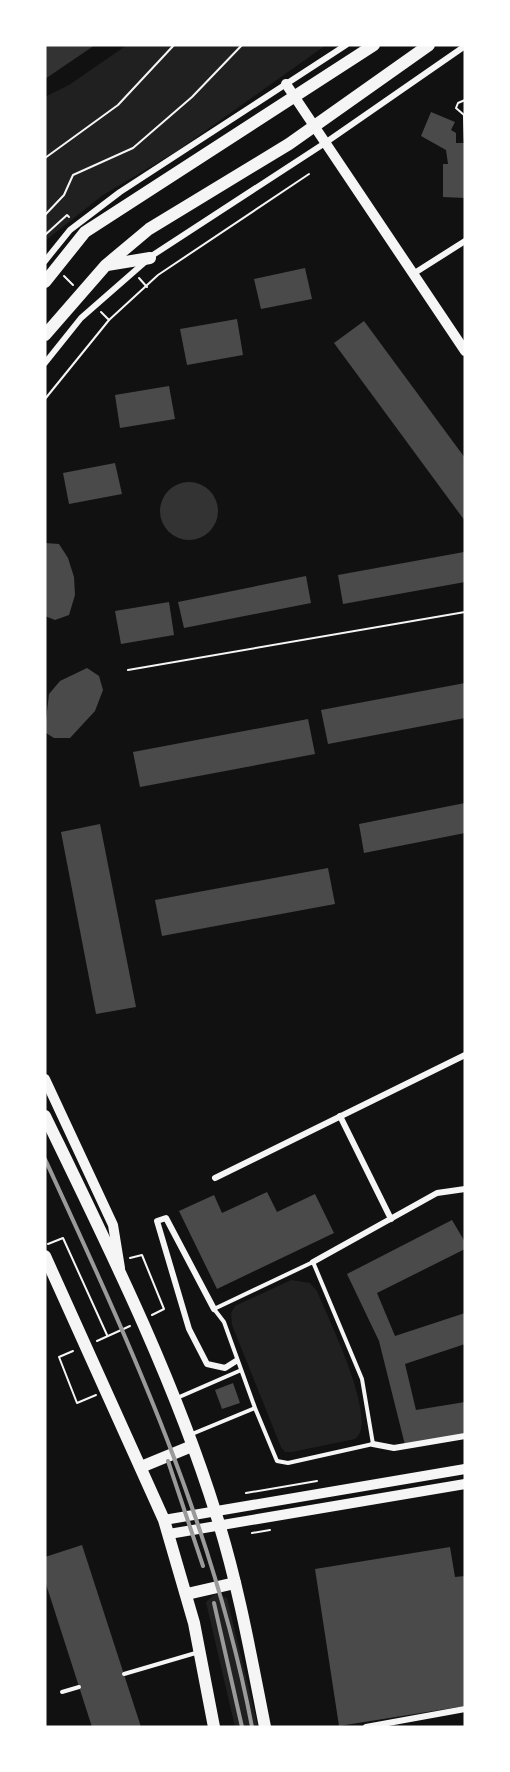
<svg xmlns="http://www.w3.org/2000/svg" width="510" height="1772" font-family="Commissioner,sans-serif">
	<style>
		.green { fill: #202020 }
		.water { fill: #333 }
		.building { fill: #4a4a4a }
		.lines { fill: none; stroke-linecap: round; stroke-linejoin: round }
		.path { stroke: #f5f5f5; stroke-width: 2 }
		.service { stroke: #f5f5f5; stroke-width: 4 }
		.minor { stroke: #f5f5f5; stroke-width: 6 }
		.tertiary { stroke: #f5f5f5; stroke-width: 10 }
		.primary { stroke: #f5f5f5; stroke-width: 12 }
		.rail { stroke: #9a9a9a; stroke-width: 4 }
	</style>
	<rect width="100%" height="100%" fill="#111"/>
	<g class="green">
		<path d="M127,45H326L177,151L103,195L45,241V97L69,85Z"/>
		<path d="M291,1280L310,1283L317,1291C327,1316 380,1422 355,1439L292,1452H285L281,1447L232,1325L231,1313L235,1306Z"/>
		<path d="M215,1594L227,1598L258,1727H235L206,1602Z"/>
	</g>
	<g class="water">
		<path d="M45,45H95L45,79Z"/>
		<circle cx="189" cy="511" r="29"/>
	</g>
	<g class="building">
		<path d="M431,112L455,122L451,130L456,133V143H465V198L443,197V164H448L446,150L421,136Z"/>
		<path d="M305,268L312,299L261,309L254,279Z"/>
		<path d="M237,319L243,355L187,365L180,329Z"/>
		<path d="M364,321L465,458V521L334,343Z"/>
		<path d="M169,386L175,419L120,428L115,395Z"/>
		<path d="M115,463L122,494L69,504L63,473Z"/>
		<path d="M45,543L59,544L68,558L74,577L75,595L69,615L55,620L45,616Z"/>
		<path d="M464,552L465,582L343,604L338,575Z"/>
		<path d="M306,576L311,603L184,628L178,602Z"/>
		<path d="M169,602L174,635L121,644L115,611Z"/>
		<path d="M87,668L99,676L103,690L95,711L70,738H54L46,733L45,729L49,694L60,681Z"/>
		<path d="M465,683V718L328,744L321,710Z"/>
		<path d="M308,719L315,754L140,787L133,752Z"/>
		<path d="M465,803V833L364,853L359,824Z"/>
		<path d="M100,824L136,1007L96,1014L61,832Z"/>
		<path d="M328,868L335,904L162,936L155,900Z"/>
		<path d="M267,1192L277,1212L315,1194L334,1233L217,1289L179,1211L214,1195L222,1213Z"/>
		<path d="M452,1220L465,1242V1249L377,1293L395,1336L465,1313V1344L405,1364L416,1410L465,1402V1434L405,1445L379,1341L347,1274Z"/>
		<path d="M233,1383L240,1403L222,1409L215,1390Z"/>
		<path d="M82,1545L141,1727H92L45,1581V1557Z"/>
		<path d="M450,1547L455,1577L465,1576V1706L339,1726L315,1569Z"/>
	</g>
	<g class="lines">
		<g class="path">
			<path d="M464,115L465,143"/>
			<path d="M464,115L456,108L458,103L465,100"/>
			<path d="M45,158L118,105L174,45"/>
			<path d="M45,215L64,195L73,175L133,148L192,97L242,45"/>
			<path d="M45,235L67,215L69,217"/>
			<path d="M64,276L73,285"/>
			<path d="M139,278L147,287"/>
			<path d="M109,320L158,275L309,174"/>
			<path d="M45,399L109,320L101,312"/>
			<path d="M128,670L465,612"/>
			<path d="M48,1244L63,1238L107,1335"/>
			<path d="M130,1258L142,1255L164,1309L152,1315"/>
			<path d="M97,1341L130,1326"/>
			<path d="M73,1351L59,1357L77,1403L96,1395"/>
			<path d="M246,1493L317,1481"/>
			<path d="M252,1533L270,1530"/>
		</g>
		<g class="service">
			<path d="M177,1398L239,1371"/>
			<path d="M192,1434L255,1408L277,1461L288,1463L373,1444L362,1379L313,1262L214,1309L224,1322L255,1408"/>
			<path d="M124,1674L199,1652"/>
			<path d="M62,1692L79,1687"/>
		</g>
		<g class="minor">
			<path d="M45,261L70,230L120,192L346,45"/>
			<path d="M413,274L465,241"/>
			<path d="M45,363L81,318L153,255L325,143L465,46"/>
			<path d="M340,1116L391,1219"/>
			<path d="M215,1178L465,1055"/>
			<path d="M313,1262L437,1193L465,1189"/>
			<path d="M214,1309L166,1218L157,1221L189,1329L207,1364L225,1368L236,1361"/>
			<path d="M373,1444L394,1448L465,1436"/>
			<path d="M366,1727L465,1709"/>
		</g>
		<g class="tertiary">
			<path d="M286,84L465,351"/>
			<path d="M45,1079L113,1225L120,1268"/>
			<path d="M164,1520L465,1469"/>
			<path d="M169,1534L465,1484"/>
		</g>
		<g class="primary">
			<path d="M107,265L150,258"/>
			<path d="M45,282L85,232L374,45"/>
			<path d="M45,335L106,265L149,229L289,144L429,45"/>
			<path d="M45,1116C108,1246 173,1376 216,1514C238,1583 251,1656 265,1727"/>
			<path d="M45,1256L164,1520L194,1623L214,1727"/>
			<path d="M141,1467L192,1446"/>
			<path d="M187,1594L235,1583"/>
		</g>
		<g class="rail">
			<path d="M45,1159C130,1344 214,1526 252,1727"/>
			<path d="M168,1461L203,1566"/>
			<path d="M214,1603L242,1727"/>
		</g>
	</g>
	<rect width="510" height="1772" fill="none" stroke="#ffffff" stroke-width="93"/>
</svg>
